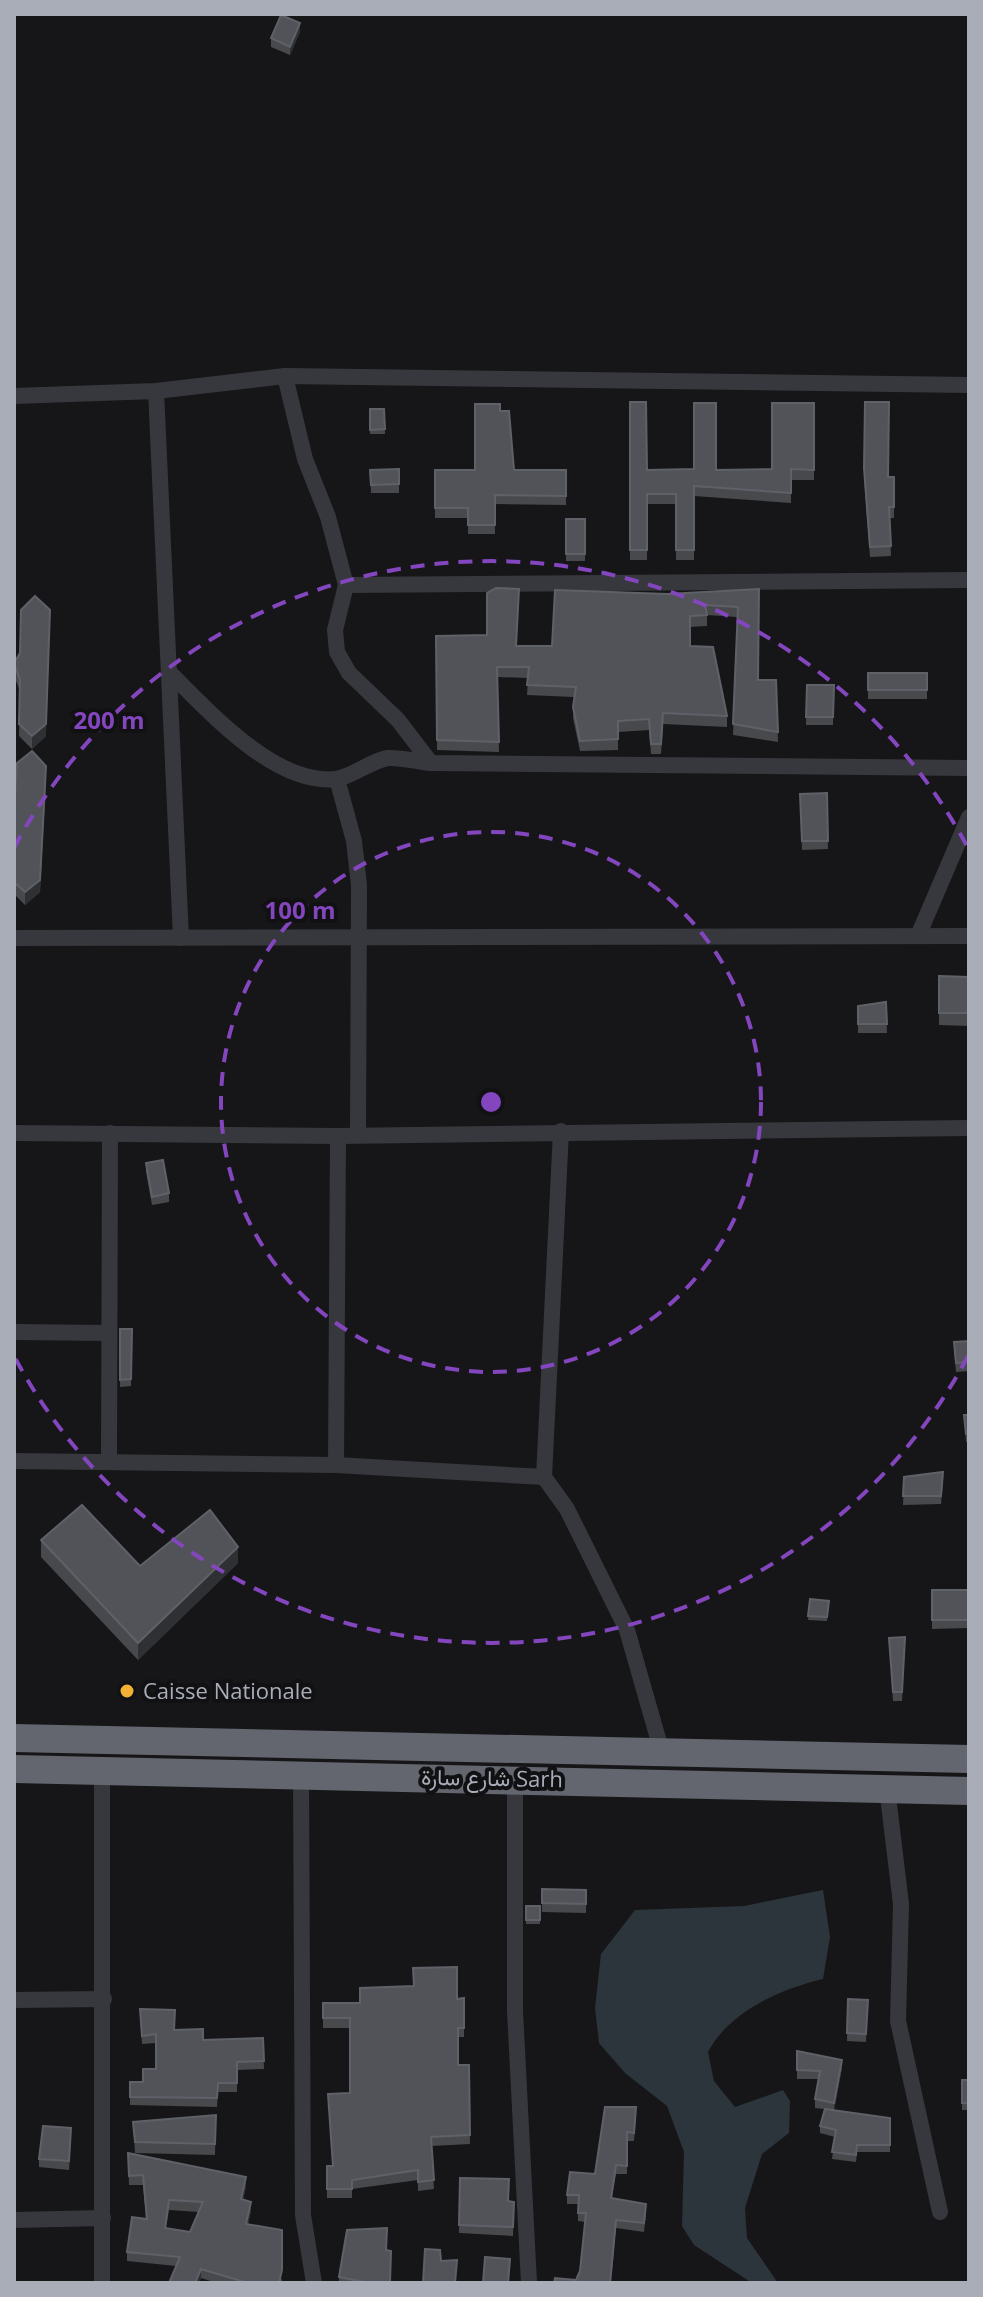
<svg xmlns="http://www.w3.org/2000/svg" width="983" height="2297" font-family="'Open Sans',Vazirmatn,sans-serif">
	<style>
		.water { fill: #2c353c }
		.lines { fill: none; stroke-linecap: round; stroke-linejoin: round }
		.street { stroke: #37383d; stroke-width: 16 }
		.highway { stroke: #63666e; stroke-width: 28 }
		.wall { fill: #47494d; fill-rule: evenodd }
		.shaded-wall { fill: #2f3033 }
		.building { fill: #525359; stroke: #5f6168; stroke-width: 2; fill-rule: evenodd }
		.ring { fill: none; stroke: #8446be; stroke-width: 4; stroke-dasharray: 14 10 }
		.poi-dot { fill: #f2b134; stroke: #111113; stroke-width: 3 }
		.labels { text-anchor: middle; stroke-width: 8; stroke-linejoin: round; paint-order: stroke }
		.poi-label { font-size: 22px; fill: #a8adb8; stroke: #111113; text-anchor: start }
		.street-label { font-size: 22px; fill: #a8adb8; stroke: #111113 }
		.centre { fill: #8446be; stroke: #111113; stroke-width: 4 }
		.ring-label { font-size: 24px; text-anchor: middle; font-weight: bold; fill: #8446be; stroke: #111113; stroke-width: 8; stroke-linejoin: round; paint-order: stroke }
	</style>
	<rect width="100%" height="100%" fill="#161618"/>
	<path class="water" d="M823,1890L830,1937L823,1979C780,1989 729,2012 708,2052L714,2081L735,2107L783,2090L790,2101L789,2133L762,2154L745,2208L747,2238L778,2283H752L694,2245L682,2226L684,2152L667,2106L625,2073L599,2043L595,2008L601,1954L635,1910L744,1906Z"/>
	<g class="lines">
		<g class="street">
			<path d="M285,376L305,459L328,517L346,585L335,630L337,652L349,673L398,720L431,763"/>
			<path d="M156,391L181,938"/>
			<path d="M14,396L156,391L285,376L969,385"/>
			<path d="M346,585L969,580"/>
			<path d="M169,672C208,710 275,786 336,779C354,776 370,761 388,758C401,757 418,762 431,763L969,768"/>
			<path d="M337,779L354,841L359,885L358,1135"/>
			<path d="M918,936L969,817"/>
			<path d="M14,938L969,936"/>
			<path d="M561,1131L544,1477L567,1509L627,1630L661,1749"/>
			<path d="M14,1133L338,1136L969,1128"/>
			<path d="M14,1332L109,1333"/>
			<path d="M14,1461L336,1465L544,1477"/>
			<path d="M109,1462L110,1133"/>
			<path d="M336,1465L338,1136"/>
			<path d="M102,1772V2283"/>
			<path d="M301,1774L303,2215L314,2283"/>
			<path d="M515,1778V2011L529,2283"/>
			<path d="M887,1788L901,1904L898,2021L940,2212"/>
			<path d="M14,2000L104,1999"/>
			<path d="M14,2220L103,2218"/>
		</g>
		<g class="highway">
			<path d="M14,1738L969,1759"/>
			<path d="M14,1769L969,1791"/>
		</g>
	</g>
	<g class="wall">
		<path d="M300,32L290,55L271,47V38Z"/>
		<path d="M630,402L647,470L772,469L814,403V480H791V503L694,496V560H676V504H647V560H630Z"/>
		<path d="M865,402L888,477H894V518H890L891,556L870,557L864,478Z"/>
		<path d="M370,409H384L385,434H370Z"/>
		<path d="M500,411L514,470H566V505L495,504V534H468V518H435V470H475Z"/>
		<path d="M399,469V493H371L370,470Z"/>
		<rect x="566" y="519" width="19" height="42"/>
		<path d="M759,589L758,680H776L778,742L733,735L737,617L707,615V626L690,627V646L727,716V727L663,724L661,754H651L649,730L618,732V750L580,751L573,718L574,697L527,695L528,678L497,677L499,752L437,750L436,636L517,646H552L667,594Z"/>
		<path d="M20,653L46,736L32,749L19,736L20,691L14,676V663Z"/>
		<rect x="868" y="673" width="59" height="26"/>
		<path d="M807,685H834L833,725H806Z"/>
		<path d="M46,778L40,892L25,905L14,894V811Z"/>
		<path d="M827,793L828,849L802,850L800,794Z"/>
		<path d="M939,976L969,977V1026L939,1025Z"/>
		<path d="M886,1002L887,1033H858V1006Z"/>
		<path d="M146,1163L169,1193V1202L152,1205L146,1172Z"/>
		<path d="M120,1329H132L131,1386L120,1387Z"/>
		<path d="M969,1341V1371L956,1372L954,1350Z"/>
		<path d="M964,1415H969V1442H966Z"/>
		<path d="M904,1477L943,1481L941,1504L903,1505Z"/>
		<path d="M41,1540L140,1566L238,1563L138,1660L41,1557Z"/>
		<path d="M932,1590H969V1628L932,1629Z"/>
		<path d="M810,1599L829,1601L827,1621L808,1620Z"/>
		<path d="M889,1638L905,1646L902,1701H893Z"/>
		<path d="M542,1889L586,1890V1913L542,1912Z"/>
		<rect x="526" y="1906" width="14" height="18"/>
		<path d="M457,1999L464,2028V2037H458V2065H469L470,2144L431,2146L434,2189L418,2191V2180L352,2189V2198H327V2166H333L328,2094L350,2093V2028H323V2003H360Z"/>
		<path d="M848,1999L868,2000L866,2042L847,2041Z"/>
		<path d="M140,2018L203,2040L263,2038L264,2069L237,2070V2092H218L217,2107L130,2105V2082H143L156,2069V2043L142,2044Z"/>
		<path d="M797,2051L842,2068L834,2110L890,2118V2152H857L856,2162L832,2159L835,2137L820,2133V2126L824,2109L815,2108V2099L819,2079H797Z"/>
		<rect x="962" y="2080" width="7" height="30"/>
		<path d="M216,2115L215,2155L135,2153L133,2122Z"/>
		<path d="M636,2116L634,2141H627V2174H616L612,2198L646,2213L644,2232L616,2228L611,2283H554L576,2280L580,2271L585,2222L578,2221V2204H567V2195L595,2174Z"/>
		<path d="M71,2136L69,2170L39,2167V2159Z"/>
		<path d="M128,2153L246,2187L243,2200L251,2211L248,2224L282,2280L281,2283H217L201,2278L199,2283H169L176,2266L127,2261V2252L146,2219L143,2185H129ZM169,2210L199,2212L190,2232L166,2228Z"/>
		<path d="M460,2178L508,2201L514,2202L513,2236L459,2233Z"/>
		<path d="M386,2250L390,2283H339V2277Z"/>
	</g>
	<g class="shaded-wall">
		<path d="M300,23V32L290,55V47Z"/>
		<path d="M50,623L46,736L32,749V736Z"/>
		<path d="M46,778L40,892L25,905V892Z"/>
		<path d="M238,1547V1563L138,1660V1643Z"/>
		<path d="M842,2060V2068L834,2111V2103Z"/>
		<path d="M246,2177V2187L241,2209V2199Z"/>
		<path d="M251,2202V2211L246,2234V2224Z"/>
		<path d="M201,2269V2278L199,2283H195Z"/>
	</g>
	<g class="building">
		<path d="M281,15L300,23L290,47L271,38Z"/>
		<path d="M630,402H646L647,470L694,469V403H716V470L772,469V403H814V470L791,469V493L694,486V550H676V494H647V550H630Z"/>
		<path d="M865,402H889L888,477H894V507H889L891,546L870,547L864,468Z"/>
		<path d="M475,404H500V411H509L514,470H566V496L495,495V525H468V508H435V470H475Z"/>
		<path d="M370,409H384L385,429L370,430Z"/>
		<path d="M399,469V484L371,485L370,470Z"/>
		<rect x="566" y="519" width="19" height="35"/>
		<path d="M496,588L519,589L516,646H552L555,590L667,594L759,589L758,680H776L778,732L733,724L738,607L705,605L707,615L690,616V646L713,647L727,716L663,713L661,744H651L649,719L618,721V739L580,741L573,707L576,687L527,685L529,667H497L499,742L437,740L436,636L487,635V593Z"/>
		<path d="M35,596L50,610L46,724L32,736L19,724L20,680L14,663L20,653L21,610Z"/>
		<rect x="868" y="673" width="59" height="17"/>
		<path d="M807,685H834L833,717H806Z"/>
		<path d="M32,751L46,766L40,880L25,892L14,882V811L17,763Z"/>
		<path d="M827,793L828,841H802L800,794Z"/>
		<path d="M939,976L969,977V1013H939Z"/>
		<path d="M886,1002L887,1024H858V1006Z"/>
		<path d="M163,1160L169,1193L152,1197L146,1163Z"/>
		<path d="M120,1329H132L131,1379L120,1380Z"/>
		<path d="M969,1341V1362L956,1363L954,1342Z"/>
		<path d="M964,1415H969V1434H966Z"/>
		<path d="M943,1472L941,1496H903L904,1477Z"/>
		<path d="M82,1505L140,1566L210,1510L238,1547L138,1643L41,1540Z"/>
		<rect x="932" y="1590" width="37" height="30"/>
		<path d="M810,1599L829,1601L827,1617L808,1616Z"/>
		<path d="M905,1637L902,1692H893L889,1638Z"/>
		<path d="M542,1889L586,1890V1904L542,1903Z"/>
		<rect x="526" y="1906" width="14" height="14"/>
		<path d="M457,1967V1999L464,1998V2028H458V2065H469L470,2135L431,2137L434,2180L418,2182V2170L352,2180V2189H327V2166H333L328,2094L350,2093V2018H323V2003H360V1988L414,1986L413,1968Z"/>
		<path d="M848,1999L868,2000L866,2034L847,2033Z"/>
		<path d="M140,2009L175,2010L174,2030L203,2029V2040L263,2038L264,2061L237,2062V2083H218L217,2098L130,2097V2082H143V2069H156V2034L142,2036Z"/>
		<path d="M797,2051L842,2060L834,2103L815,2099L820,2071L797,2070Z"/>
		<rect x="962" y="2080" width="7" height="23"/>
		<path d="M605,2107H636L634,2133L627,2132V2166L616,2165L611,2198L646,2204L644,2223L616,2220L610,2283H554L555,2278L576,2280L580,2271L586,2213H578L579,2195H567L570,2172L595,2174Z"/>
		<path d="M825,2109L890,2118V2145H857L856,2155L832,2152L836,2130L820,2126Z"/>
		<path d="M216,2115L215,2144L135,2142L133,2122Z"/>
		<path d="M43,2126L71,2128L69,2161L39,2159Z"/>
		<path d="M128,2153L246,2177L241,2199L251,2202L246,2224L282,2230V2270L279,2283H248L201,2269L195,2283H169L180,2257L127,2252L132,2217L147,2219L143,2175L129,2176ZM169,2200L203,2202L190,2232L165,2228Z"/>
		<path d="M460,2178L509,2179L508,2201L514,2202L513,2227L459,2225Z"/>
		<path d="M387,2228L386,2250L391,2251L390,2283H369L339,2277L347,2230Z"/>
		<path d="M425,2249L440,2250L441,2261L457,2260L455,2283H423Z"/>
		<path d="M485,2257L510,2259L508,2283H483Z"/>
	</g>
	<g class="ring">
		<circle cx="491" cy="1102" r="270"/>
		<path d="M968 1356A540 540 0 0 1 14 1356M14 848A540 540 0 0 1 968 848"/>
	</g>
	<circle class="poi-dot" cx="127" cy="1691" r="8"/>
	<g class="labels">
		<g class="poi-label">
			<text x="143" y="1699">Caisse Nationale</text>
		</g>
		<g class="street-label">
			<text transform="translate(492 1778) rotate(1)" y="8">شارع سارة Sarh</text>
		</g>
	</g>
	<circle cx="491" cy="1102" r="12" class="centre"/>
	<g class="ring-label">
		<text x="109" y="729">200 m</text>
		<text x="300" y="919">100 m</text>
	</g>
	<rect width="983" height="2297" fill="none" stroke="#a8adb8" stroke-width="32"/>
</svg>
